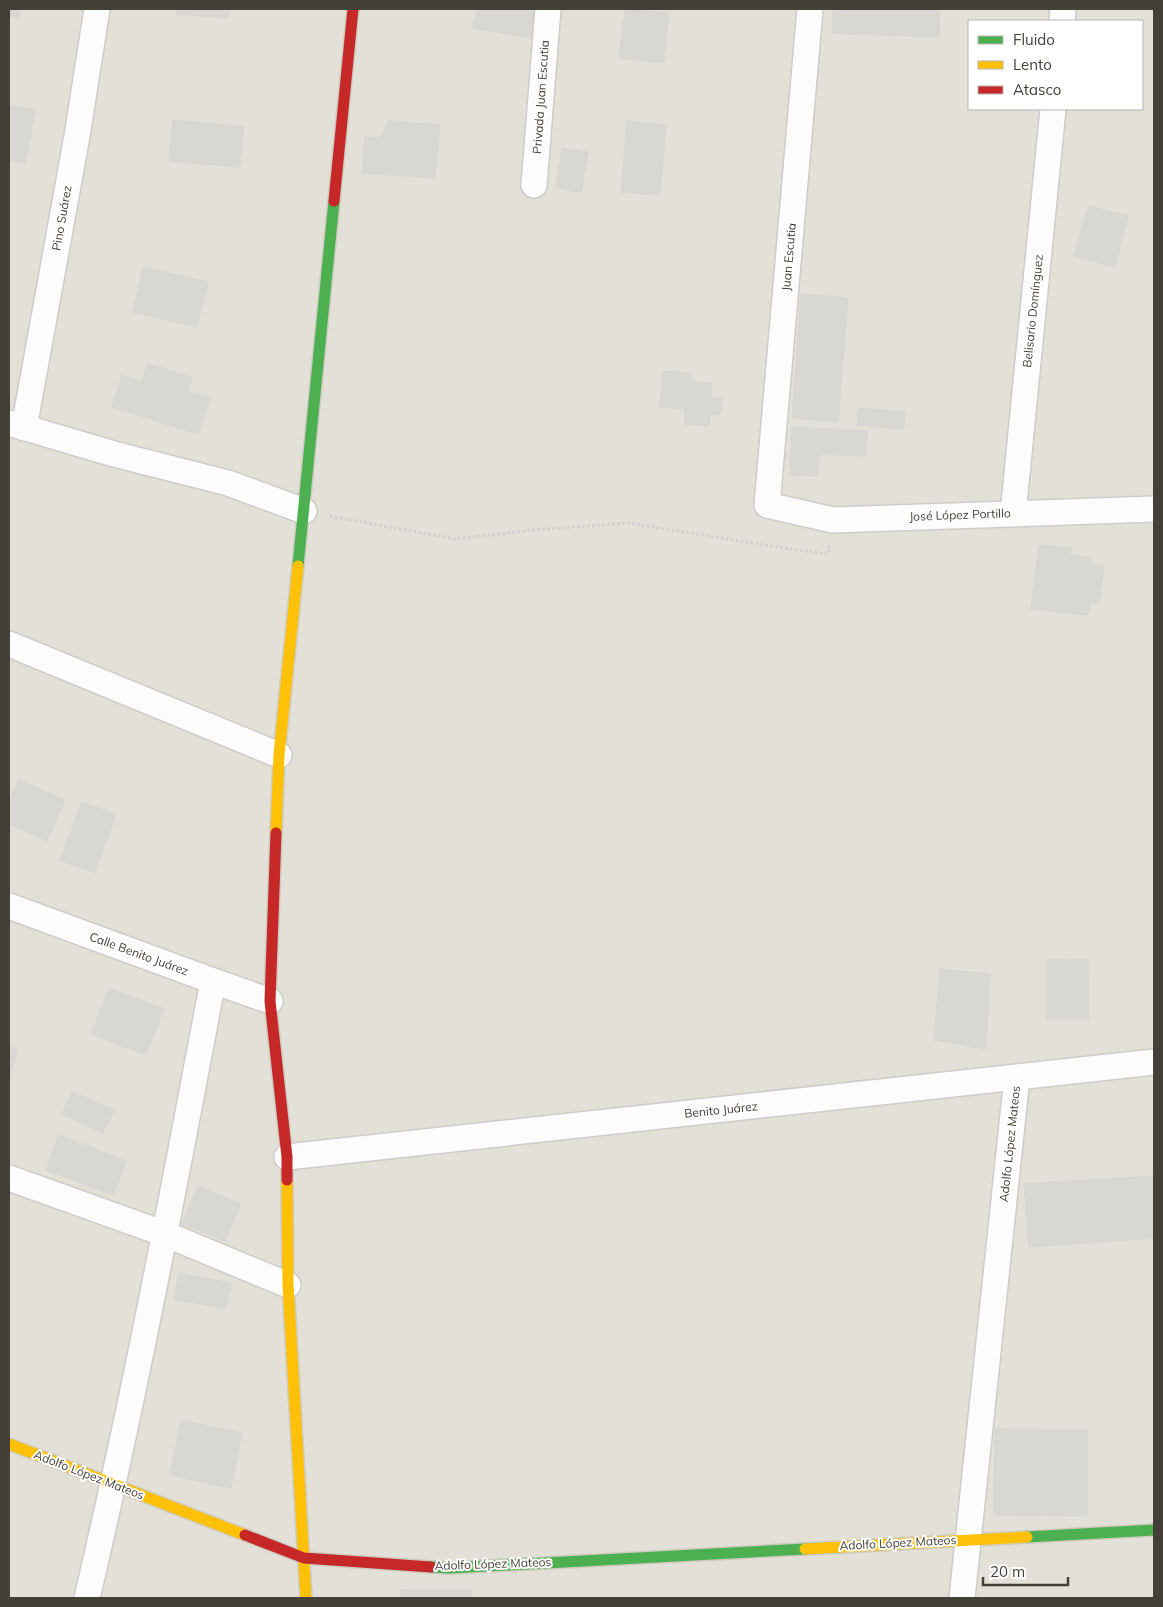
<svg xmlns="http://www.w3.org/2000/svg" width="1163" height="1607" font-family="Mulish,sans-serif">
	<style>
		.residential { fill: #e3e0d8; fill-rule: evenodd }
		.building { fill: #d9d7d3; stroke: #d7d5d0 }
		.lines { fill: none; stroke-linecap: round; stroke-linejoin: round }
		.street-casing { stroke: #cdccc8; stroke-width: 28 }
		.fast-casing { stroke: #cecbc1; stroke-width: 14 }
		.slow-casing { stroke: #cecbc1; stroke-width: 14 }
		.jam-casing { stroke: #cecbc1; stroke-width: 14 }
		.path { stroke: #d1cecb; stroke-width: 3; stroke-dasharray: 2.5 2.5; stroke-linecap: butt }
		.street { stroke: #fdfcfc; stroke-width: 25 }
		.fast { stroke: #4caf50; stroke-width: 11 }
		.slow { stroke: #ffc107; stroke-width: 11 }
		.jam { stroke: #c62828; stroke-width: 11 }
		.labels { text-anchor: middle; stroke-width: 4; stroke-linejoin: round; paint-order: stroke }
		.street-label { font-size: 12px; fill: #454037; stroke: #fff }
	</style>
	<rect width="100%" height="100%" fill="#efeeea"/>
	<path class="residential" d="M9,9H1154V1598H9ZM969,21H1142V109H969Z"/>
	<g class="building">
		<path d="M9,9H20L19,18L9,16Z"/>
		<path d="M176,9H229L228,18L176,14Z"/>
		<path d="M477,9H539L534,39L473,28Z"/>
		<path d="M625,9L669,13L664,63L619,58Z"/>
		<path d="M833,9H940L939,37L832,33Z"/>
		<path d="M9,105L35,110L25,163L9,160Z"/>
		<path d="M173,120L244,127L240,167L169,161Z"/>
		<path d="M389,121L440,125L435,178L362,173L365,137L381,138Z"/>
		<path d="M627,121L666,125L660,195L621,192Z"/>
		<path d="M562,148L588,152L581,192L556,188Z"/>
		<path d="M1088,206L1128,216L1115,267L1074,256Z"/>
		<path d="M143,267L208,282L197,327L133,312Z"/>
		<path d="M801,294L848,298L838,422L792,418Z"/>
		<path d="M148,363L192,378L187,391L210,398L198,434L112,407L122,375L142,382Z"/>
		<path d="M663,371L691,373V382L712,383L711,398H722L720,415L710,414L709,426L684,424L685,409L660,407Z"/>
		<path d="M859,408L905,412L904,429L857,425Z"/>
		<path d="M792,427L868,431L866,456L819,454L818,476L790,475Z"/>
		<path d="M1039,545L1071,548L1070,555L1092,558L1091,564L1104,566L1099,604L1090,603L1088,615L1031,609Z"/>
		<path d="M19,780L65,800L47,841L9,824V802Z"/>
		<path d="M82,802L116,815L94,873L60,860Z"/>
		<path d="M1088,959L1089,1020H1047V960Z"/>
		<path d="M940,969L990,974L986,1049L934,1040Z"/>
		<path d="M109,988L164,1009L146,1055L91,1034Z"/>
		<path d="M9,1046L18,1050L9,1076Z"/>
		<path d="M72,1092L114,1110L103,1133L62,1114Z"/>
		<path d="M59,1135L126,1161L113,1195L46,1170Z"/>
		<path d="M1154,1176V1238L1029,1247L1024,1184Z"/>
		<path d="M198,1186L241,1204L225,1241L182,1224Z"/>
		<path d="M179,1273L231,1283L226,1309L174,1299Z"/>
		<path d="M181,1420L242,1433L231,1488L170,1475Z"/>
		<path d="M995,1429L1088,1430V1516L994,1515Z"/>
		<rect x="401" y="1590" width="71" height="8"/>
	</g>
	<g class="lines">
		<g class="street-casing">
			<g id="street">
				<path d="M810,9L767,505L833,520L1154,509"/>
				<path d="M1062,21L1063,9"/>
				<path d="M534,185L548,9"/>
				<path d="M9,423L114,454L228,483L304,511"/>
				<path d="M24,428L77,136L97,9"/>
				<path d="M1013,514L1053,109"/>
				<path d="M9,644L279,755"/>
				<path d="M9,906L213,981L270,1001"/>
				<path d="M287,1157L1154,1062"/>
				<path d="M9,1178L165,1234L288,1285"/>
				<path d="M87,1598C135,1394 174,1188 213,981"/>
				<path d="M962,1598L1017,1077"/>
			</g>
		</g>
		<g class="fast-casing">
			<g id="fast">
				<path d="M298,566L334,201"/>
				<path d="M1027,1537L1154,1530"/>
				<path d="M431,1567L450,1568L805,1549"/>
			</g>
		</g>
		<g class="slow-casing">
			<g id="slow">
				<path d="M276,833L279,755L298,566"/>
				<path d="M287,1180L288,1285L306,1598"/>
				<path d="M9,1444L245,1535"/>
				<path d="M805,1549L1027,1537"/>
			</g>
		</g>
		<g class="jam-casing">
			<g id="jam">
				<path d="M334,201L353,9"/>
				<path d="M276,833L270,1001L287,1157V1180"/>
				<path d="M245,1535L304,1558L431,1567"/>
			</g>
		</g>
		<path class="path" d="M330,516L455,539L532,530L629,523L771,546L828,554L829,545"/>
		<use href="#street" class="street"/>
		<use href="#fast" class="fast"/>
		<use href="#slow" class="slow"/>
		<use href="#jam" class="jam"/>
	</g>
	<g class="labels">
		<g class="street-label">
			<text transform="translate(541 97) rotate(-86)" y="4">Privada Juan Escutia</text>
			<text transform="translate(62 218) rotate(-80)" y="4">Pino Suárez</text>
			<text transform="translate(789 257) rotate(-85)" y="4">Juan Escutia</text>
			<text transform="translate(1033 311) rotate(-84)" y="4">Belisario Domínguez</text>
			<text transform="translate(960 515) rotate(-2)" y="4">José López Portillo</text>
			<text transform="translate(139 954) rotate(20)" y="4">Calle Benito Juárez</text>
			<text transform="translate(721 1110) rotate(-6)" y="4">Benito Juárez</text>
			<text transform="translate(1010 1144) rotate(-84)" y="4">Adolfo López Mateos</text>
			<text transform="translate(89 1475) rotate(21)" y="4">Adolfo López Mateos</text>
			<text transform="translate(898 1543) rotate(-3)" y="4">Adolfo López Mateos</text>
			<text transform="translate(493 1564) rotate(-2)" y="4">Adolfo López Mateos</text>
		</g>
	</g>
	<rect width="1163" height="1607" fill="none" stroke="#454037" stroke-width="20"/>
	<rect x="968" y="20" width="175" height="90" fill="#ffffff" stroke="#b5b3af"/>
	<rect x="978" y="36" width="25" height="8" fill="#4caf50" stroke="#b5b3af"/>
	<text x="1013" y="45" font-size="15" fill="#454037">Fluido</text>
	<rect x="978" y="61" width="25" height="8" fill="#ffc107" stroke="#b5b3af"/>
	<text x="1013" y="70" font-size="15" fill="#454037">Lento</text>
	<rect x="978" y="86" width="25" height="8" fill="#c62828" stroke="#b5b3af"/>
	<text x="1013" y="95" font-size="15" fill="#454037">Atasco</text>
	<path d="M983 1577v8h85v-8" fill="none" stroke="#454037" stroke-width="2.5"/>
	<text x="990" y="1577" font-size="15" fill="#454037" stroke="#ffffff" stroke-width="4" paint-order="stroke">20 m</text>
</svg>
